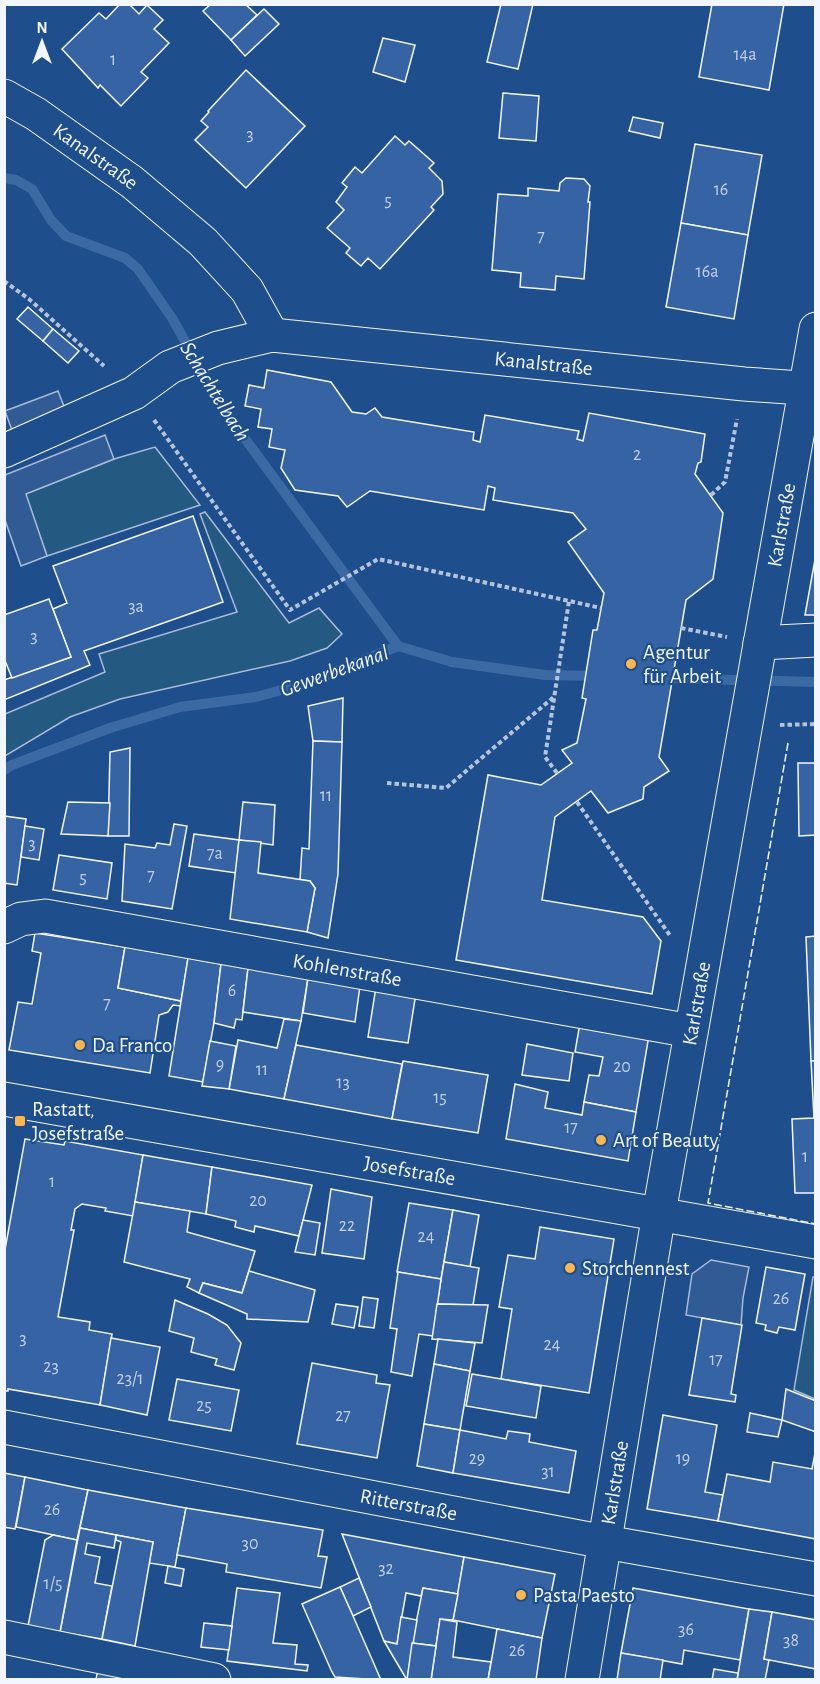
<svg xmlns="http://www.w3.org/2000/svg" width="820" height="1684" font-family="'Alegreya Sans',sans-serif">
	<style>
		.green { fill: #245a82; stroke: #a8bbd7; stroke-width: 1.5 }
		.parking { fill: #305b95; stroke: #a8bbd7; stroke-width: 1.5 }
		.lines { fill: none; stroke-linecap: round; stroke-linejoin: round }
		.stream { stroke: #3b69a3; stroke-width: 10 }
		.building { fill: #3563a3; stroke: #f2f6ff; stroke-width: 1.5 }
		.minor-casing { stroke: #f2f6ff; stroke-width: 35 }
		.path { stroke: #b3c4dc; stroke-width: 4; stroke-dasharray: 4.5 3; stroke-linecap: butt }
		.minor { stroke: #1f4e8c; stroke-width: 33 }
		.fence { stroke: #f2f6ff; stroke-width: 1.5; stroke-dasharray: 8 3; stroke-linecap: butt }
		.poi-dot { fill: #ffb74d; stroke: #1f4e8c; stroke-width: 2 }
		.labels { text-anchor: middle; stroke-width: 4.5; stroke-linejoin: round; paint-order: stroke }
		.number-label { font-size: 18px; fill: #c3d1e8 }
		.street-label { font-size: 21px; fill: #f2f6ff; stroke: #1f4e8c }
		.poi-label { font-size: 21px; fill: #f2f6ff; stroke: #1f4e8c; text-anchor: start }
		.water-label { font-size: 22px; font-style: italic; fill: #f2f6ff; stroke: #1f4e8c }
	</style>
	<rect width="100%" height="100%" fill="#1f4e8c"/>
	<g class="green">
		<path d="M155,447L200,505L47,556L25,494L114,459Z"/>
		<path d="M205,512L289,623L319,608L342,634L327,648L290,661L120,699L70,717L5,756V714L105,672L99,654L237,612L200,514Z"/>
		<path d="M813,1277H816L815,1399L794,1390Z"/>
	</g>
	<g class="parking">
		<path d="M58,391L67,414L13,433L5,411Z"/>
		<path d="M105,435L114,459L26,494L47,556L21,566L5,520V475Z"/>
		<path d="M711,1260L749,1267L743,1298L741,1325L686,1315L692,1274Z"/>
	</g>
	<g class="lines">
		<g class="stream">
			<path d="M4,178L16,180L32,189L51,220L66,236L125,258L138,269L172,318L223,409L398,646"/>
			<path d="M660,678L816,682"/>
			<path d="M4,770L12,765L110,728L180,707L256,697L307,683L398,646L452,662L545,675L599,676"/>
		</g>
	</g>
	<g class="building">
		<path d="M120,4H129L139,14L147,5L163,20L154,29L169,43L141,72L148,78L121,106L100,85L98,88L62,49L99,13L106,19Z"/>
		<path d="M211,4H245L257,15L231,40L203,11Z"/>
		<path d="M501,4H533L518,69L487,62Z"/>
		<path d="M712,4H784L769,90L699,77Z"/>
		<path d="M264,9L279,24L245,56L231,40Z"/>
		<path d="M383,38L415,45L405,82L373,72Z"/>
		<path d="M246,70L305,126L246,188L195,140L208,127L201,121L209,112L208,111Z"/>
		<path d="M503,93L539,96L536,141L499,138Z"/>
		<path d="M633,117L663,123L660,138L629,131Z"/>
		<path d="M395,136L405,145L409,141L434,163L429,168L442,181L443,194L431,207L434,210L380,269L368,258L361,266L346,253L350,248L327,228L344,210L336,202L347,187L342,183L355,167L362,173Z"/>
		<path d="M695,144L762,155L748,235L681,223Z"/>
		<path d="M566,178L584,179L590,186L588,202H590L584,279L556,276L555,290L520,287L521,273L492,270L498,194L528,196V188L559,191L560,183Z"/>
		<path d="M681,223L748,235L734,319L666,307Z"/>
		<path d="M28,307L53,329L43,341L17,319Z"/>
		<path d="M53,329L79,351L68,363L43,341Z"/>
		<path d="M267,370L331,382L352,412L366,414L375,408L382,417L474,432L473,440L480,442L485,415L579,431L577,439L583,441L589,413L705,434L701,462L698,463L695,474L723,513L713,579L686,600L659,757L669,771L644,787L643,799L608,813L591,791L555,817L542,900L643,917L661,941L652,994L456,960L488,775L541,785L572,763L562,750L577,743L586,699L582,698L593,630H597L604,593L568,542L586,529L573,513L493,500L495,488L488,486L484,510L370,491L347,507L338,496L295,490L281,468L285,450L269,447L272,429L258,427L261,409L245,406L249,385L264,388Z"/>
		<path d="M193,516L223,602L84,651L90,665L4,700V680L71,657L53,609L67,603L53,566Z"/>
		<path d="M816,554V615H805Z"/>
		<path d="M49,599L71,657L12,678L4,658V615Z"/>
		<path d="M343,698L342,742L313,741L308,706Z"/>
		<path d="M313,741L342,742L338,874L328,938L307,932L315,888L310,881L300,880L302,848L309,849Z"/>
		<path d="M130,748L129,836H108L110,752Z"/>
		<path d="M798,763H816V835L799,836Z"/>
		<path d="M68,802L110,803L108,836L61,834Z"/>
		<path d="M243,802L275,805L273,845L239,840Z"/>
		<path d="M4,816L26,819L17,885L4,883Z"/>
		<path d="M174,824L187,826L172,909L122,901L125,844L155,848L157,843L170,845Z"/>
		<path d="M25,826L44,829L39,860L21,857Z"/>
		<path d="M194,834L239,840L236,873L189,866Z"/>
		<path d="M239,840L261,842L258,873L310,881L315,888L307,932L230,919Z"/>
		<path d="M59,855L112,863L107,899L53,890Z"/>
		<path d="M35,933L125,947L118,988L181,1001V1006L173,1005L168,1012L159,1015L150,1073L9,1050L18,1002L32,1004L41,953L32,951Z"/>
		<path d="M816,936V1061H811L806,937Z"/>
		<path d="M125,947L188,958L181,1001L118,988Z"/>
		<path d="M188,958L221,964L214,1023L203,1082L169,1076Z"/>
		<path d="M221,964L248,968L242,1020L236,1019L234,1028L214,1023Z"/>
		<path d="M248,968L308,978L301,1021L243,1012Z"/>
		<path d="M308,978L360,986L355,1022L303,1013Z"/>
		<path d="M376,987L416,993L408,1043L368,1037Z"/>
		<path d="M284,1019L301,1021L284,1099L229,1089L238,1040L277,1048Z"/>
		<path d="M580,1023L649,1035L636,1112L584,1102L589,1075L599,1076L603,1057L575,1052Z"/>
		<path d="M210,1041L236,1046L229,1089L202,1086Z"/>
		<path d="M527,1044L573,1053L569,1081L522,1075Z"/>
		<path d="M296,1045L402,1064L392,1119L284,1099Z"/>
		<path d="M403,1061L488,1075L478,1133L392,1119Z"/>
		<path d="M811,1061H816V1193H795L792,1119L814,1118Z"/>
		<path d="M515,1084L548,1092L545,1108L582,1115L584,1102L636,1112L628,1161L506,1139Z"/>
		<path d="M25,1139L64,1145L65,1141L143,1155L133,1216L105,1211L106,1208L82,1204L75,1209L71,1230H74L58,1317L90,1322L89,1330L112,1334L100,1405L8,1389V1391H4V1255Z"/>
		<path d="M143,1155L212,1167L206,1214L135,1202Z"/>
		<path d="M212,1167L312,1185L299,1236L255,1226L254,1232L235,1227L236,1221L206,1214Z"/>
		<path d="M331,1189L372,1197L364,1259L322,1253Z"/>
		<path d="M135,1202L190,1211L187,1232L255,1251L242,1293L203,1283L199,1293L187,1287L190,1279L124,1262Z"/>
		<path d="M409,1203L453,1210L441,1279L397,1272Z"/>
		<path d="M453,1210L479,1215L470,1267L444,1262Z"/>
		<path d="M303,1220L320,1223L315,1255L295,1252Z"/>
		<path d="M540,1227L614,1239L589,1393L501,1379L512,1309L499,1307L508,1255L535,1259Z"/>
		<path d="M444,1262L479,1268L473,1305L437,1304Z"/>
		<path d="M766,1267L805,1274L795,1330L779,1327L777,1333L765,1330L766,1325L756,1323Z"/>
		<path d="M249,1271L315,1290L308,1322L247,1319V1314L199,1293L203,1283L242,1293Z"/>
		<path d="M398,1272L441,1279L433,1336L419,1334L412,1376L391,1372L397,1329L390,1328Z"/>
		<path d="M363,1297L378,1299L374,1328L359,1326Z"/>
		<path d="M175,1300L208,1314L227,1325L241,1343L234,1370L215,1365L217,1359L191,1352L194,1338L169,1331Z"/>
		<path d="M336,1304L358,1307L354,1328L332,1324Z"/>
		<path d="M437,1304L488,1305L482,1343L432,1339Z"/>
		<path d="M702,1318L742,1325L731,1394L736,1395L735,1402L689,1395Z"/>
		<path d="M111,1338L160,1347L147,1415L100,1405Z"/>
		<path d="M438,1339L475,1343L470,1371L434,1364Z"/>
		<path d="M312,1363L377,1375L376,1383L390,1385L377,1458L297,1444Z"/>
		<path d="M434,1364L470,1371L460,1430L424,1424Z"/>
		<path d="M472,1374L541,1386L536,1418L466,1406Z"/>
		<path d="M177,1379L239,1390L231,1431L169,1420Z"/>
		<path d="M786,1389L816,1401V1432L782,1420Z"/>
		<path d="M750,1413L782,1420L778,1437L747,1432Z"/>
		<path d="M663,1415L717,1425L705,1492L723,1495L718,1521L647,1509Z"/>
		<path d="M424,1424L460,1430L453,1473L417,1466Z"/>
		<path d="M460,1430L506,1439L508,1431L530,1434L529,1442L576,1451L569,1493L453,1473Z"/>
		<path d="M816,1448V1539L718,1521L727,1474L770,1482L773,1462L812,1469Z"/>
		<path d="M4,1473L25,1477L15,1529L4,1527Z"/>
		<path d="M25,1477L88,1490L77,1540L16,1527Z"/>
		<path d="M88,1490L186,1508L175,1567L149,1563L153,1542L80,1528Z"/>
		<path d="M186,1508L323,1530L318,1556L327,1557L321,1588L226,1572L227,1564L177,1555Z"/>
		<path d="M80,1528L116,1535L114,1548L87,1543L85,1554L100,1557L95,1583L112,1586L102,1639L60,1632Z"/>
		<path d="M342,1534L464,1557L458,1594L423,1588L421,1596L406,1593L397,1644L384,1641Z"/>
		<path d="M53,1535L77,1540L60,1632L28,1626L45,1540Z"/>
		<path d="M116,1535L153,1542L135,1646L102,1639L121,1542L116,1540Z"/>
		<path d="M464,1557L555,1574L542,1638L453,1620Z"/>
		<path d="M168,1566L184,1569L181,1586L165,1583Z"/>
		<path d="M359,1578L371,1607L353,1616L340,1587Z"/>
		<path d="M340,1587L353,1616L381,1680L335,1677L331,1670L302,1604Z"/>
		<path d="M237,1588L280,1593L273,1643L297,1645L295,1664L308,1665L307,1671L227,1661Z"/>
		<path d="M423,1588L458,1594L453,1620L440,1619L436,1646L412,1643Z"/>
		<path d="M633,1588L749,1609L740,1660L684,1650L682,1664L621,1653Z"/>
		<path d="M749,1609L772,1612L764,1659L769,1660L765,1680H737Z"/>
		<path d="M772,1612L816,1620V1669L764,1659Z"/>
		<path d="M401,1617L417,1620L407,1680L384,1641L397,1644Z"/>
		<path d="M440,1619L457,1622L453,1657L491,1662L488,1680H431Z"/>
		<path d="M204,1623L232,1626L229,1650L201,1647Z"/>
		<path d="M497,1629L542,1638L536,1680H488Z"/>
		<path d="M412,1643L436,1646L431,1680H407Z"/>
		<path d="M621,1653L663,1660L660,1680H617Z"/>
		<path d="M98,1668L130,1680H96Z"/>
		<path d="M714,1669L738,1673L737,1680H712Z"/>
	</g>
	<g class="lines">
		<g class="minor-casing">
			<g id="minor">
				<path id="s1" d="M4,96L36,114L132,182L203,242L247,290L272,335"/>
				<path id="s2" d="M4,451L134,393L170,367L218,348L272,335L744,384L816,389"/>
				<path d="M760,643L816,640"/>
				<path id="s3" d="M4,927L21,919L45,916L691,1031"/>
				<path id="s4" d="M4,1099L816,1242"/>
				<path id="s5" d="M4,1427L605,1542L816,1579"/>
				<path d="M4,1637L214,1680"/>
				<path id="s6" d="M582,1680L659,1213L816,329"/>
			</g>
		</g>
		<g class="path">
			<path d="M4,281L29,299L104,366"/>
			<path d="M154,420L290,610L378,559L601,608"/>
			<path d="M711,495L725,482L737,419"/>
			<path d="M681,628L727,637"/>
			<path d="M780,725L816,724"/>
			<path d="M557,773L545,757L569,601"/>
			<path d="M387,783L446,788L555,696"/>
			<path d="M577,802L671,937"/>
		</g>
		<use href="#minor" class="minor"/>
		<path class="fence" d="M788,743L708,1203L816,1224"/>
	</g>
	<g class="poi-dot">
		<circle cx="631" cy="664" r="6"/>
		<circle cx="80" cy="1045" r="6"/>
		<rect x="14" y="1115" width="12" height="12" rx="3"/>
		<circle cx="601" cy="1140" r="6"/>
		<circle cx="570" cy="1268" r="6"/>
		<circle cx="521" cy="1595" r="6"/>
	</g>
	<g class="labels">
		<g class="number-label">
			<text x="745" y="60">14a</text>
			<text x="113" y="65">1</text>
			<text x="250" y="140">3</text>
			<text x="721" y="195">16</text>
			<text x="388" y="206">5</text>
			<text x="541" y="242">7</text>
			<text x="707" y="277">16a</text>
			<text x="637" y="460">2</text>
			<text x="136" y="612">3a</text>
			<text x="34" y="642">3</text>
			<text x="326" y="801">11</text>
			<text x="32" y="849">3</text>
			<text x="215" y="859">7a</text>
			<text x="151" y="881">7</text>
			<text x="83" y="883">5</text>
			<text x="232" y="996">6</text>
			<text x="107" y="1009">7</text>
			<text x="220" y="1070">9</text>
			<text x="622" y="1072">20</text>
			<text x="262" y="1075">11</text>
			<text x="343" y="1088">13</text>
			<text x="440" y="1103">15</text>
			<text x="571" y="1133">17</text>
			<text x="805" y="1162">1</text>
			<text x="52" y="1187">1</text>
			<text x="258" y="1206">20</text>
			<text x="347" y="1231">22</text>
			<text x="426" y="1242">24</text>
			<text x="781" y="1304">26</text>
			<text x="23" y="1344">3</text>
			<text x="552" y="1350">24</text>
			<text x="716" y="1365">17</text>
			<text x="51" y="1372">23</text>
			<text x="130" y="1384">23/1</text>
			<text x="204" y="1411">25</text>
			<text x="343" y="1421">27</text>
			<text x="477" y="1464">29</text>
			<text x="683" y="1464">19</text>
			<text x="548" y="1477">31</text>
			<text x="52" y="1515">26</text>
			<text x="250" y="1549">30</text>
			<text x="386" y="1574">32</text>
			<text x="53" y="1589">1/5</text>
			<text x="686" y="1635">36</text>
			<text x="791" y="1646">38</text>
			<text x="517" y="1656">26</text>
		</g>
		<g class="street-label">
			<text dy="7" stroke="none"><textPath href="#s1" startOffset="110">Kanalstraße</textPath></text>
			<text dy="7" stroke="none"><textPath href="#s2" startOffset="567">Kanalstraße</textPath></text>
			<text dy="7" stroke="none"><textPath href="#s6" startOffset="1172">Karlstraße</textPath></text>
			<text dy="7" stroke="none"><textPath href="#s3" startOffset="350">Kohlenstraße</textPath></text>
			<text dy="7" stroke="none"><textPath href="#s6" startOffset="686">Karlstraße</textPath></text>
			<text dy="7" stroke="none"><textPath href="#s4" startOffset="412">Josefstraße</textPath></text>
			<text dy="7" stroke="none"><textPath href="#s6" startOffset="200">Karlstraße</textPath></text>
			<text dy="7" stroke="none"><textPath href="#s5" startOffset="412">Ritterstraße</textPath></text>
		</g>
		<g class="poi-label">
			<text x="643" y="659">Agentur<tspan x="643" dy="24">für Arbeit</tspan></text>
			<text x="92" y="1052">Da Franco</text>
			<text x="32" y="1116">Rastatt,<tspan x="32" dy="24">Josefstraße</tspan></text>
			<text x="613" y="1147">Art of Beauty</text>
			<text x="582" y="1275">Storchennest</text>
			<text x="533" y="1602">Pasta Paesto</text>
		</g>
		<g class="water-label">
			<text transform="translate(216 391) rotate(58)" y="8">Schachtelbach</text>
			<text transform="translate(334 670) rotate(-20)" y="8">Gewerbekanal</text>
		</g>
	</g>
	<rect width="820" height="1684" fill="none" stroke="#f2f6ff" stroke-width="12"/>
	<g transform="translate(42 42)" stroke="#1f4e8c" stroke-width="4.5" paint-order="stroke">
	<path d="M0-4.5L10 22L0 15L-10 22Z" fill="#f2f6ff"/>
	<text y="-9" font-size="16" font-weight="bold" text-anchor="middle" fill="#f2f6ff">N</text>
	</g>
</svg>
